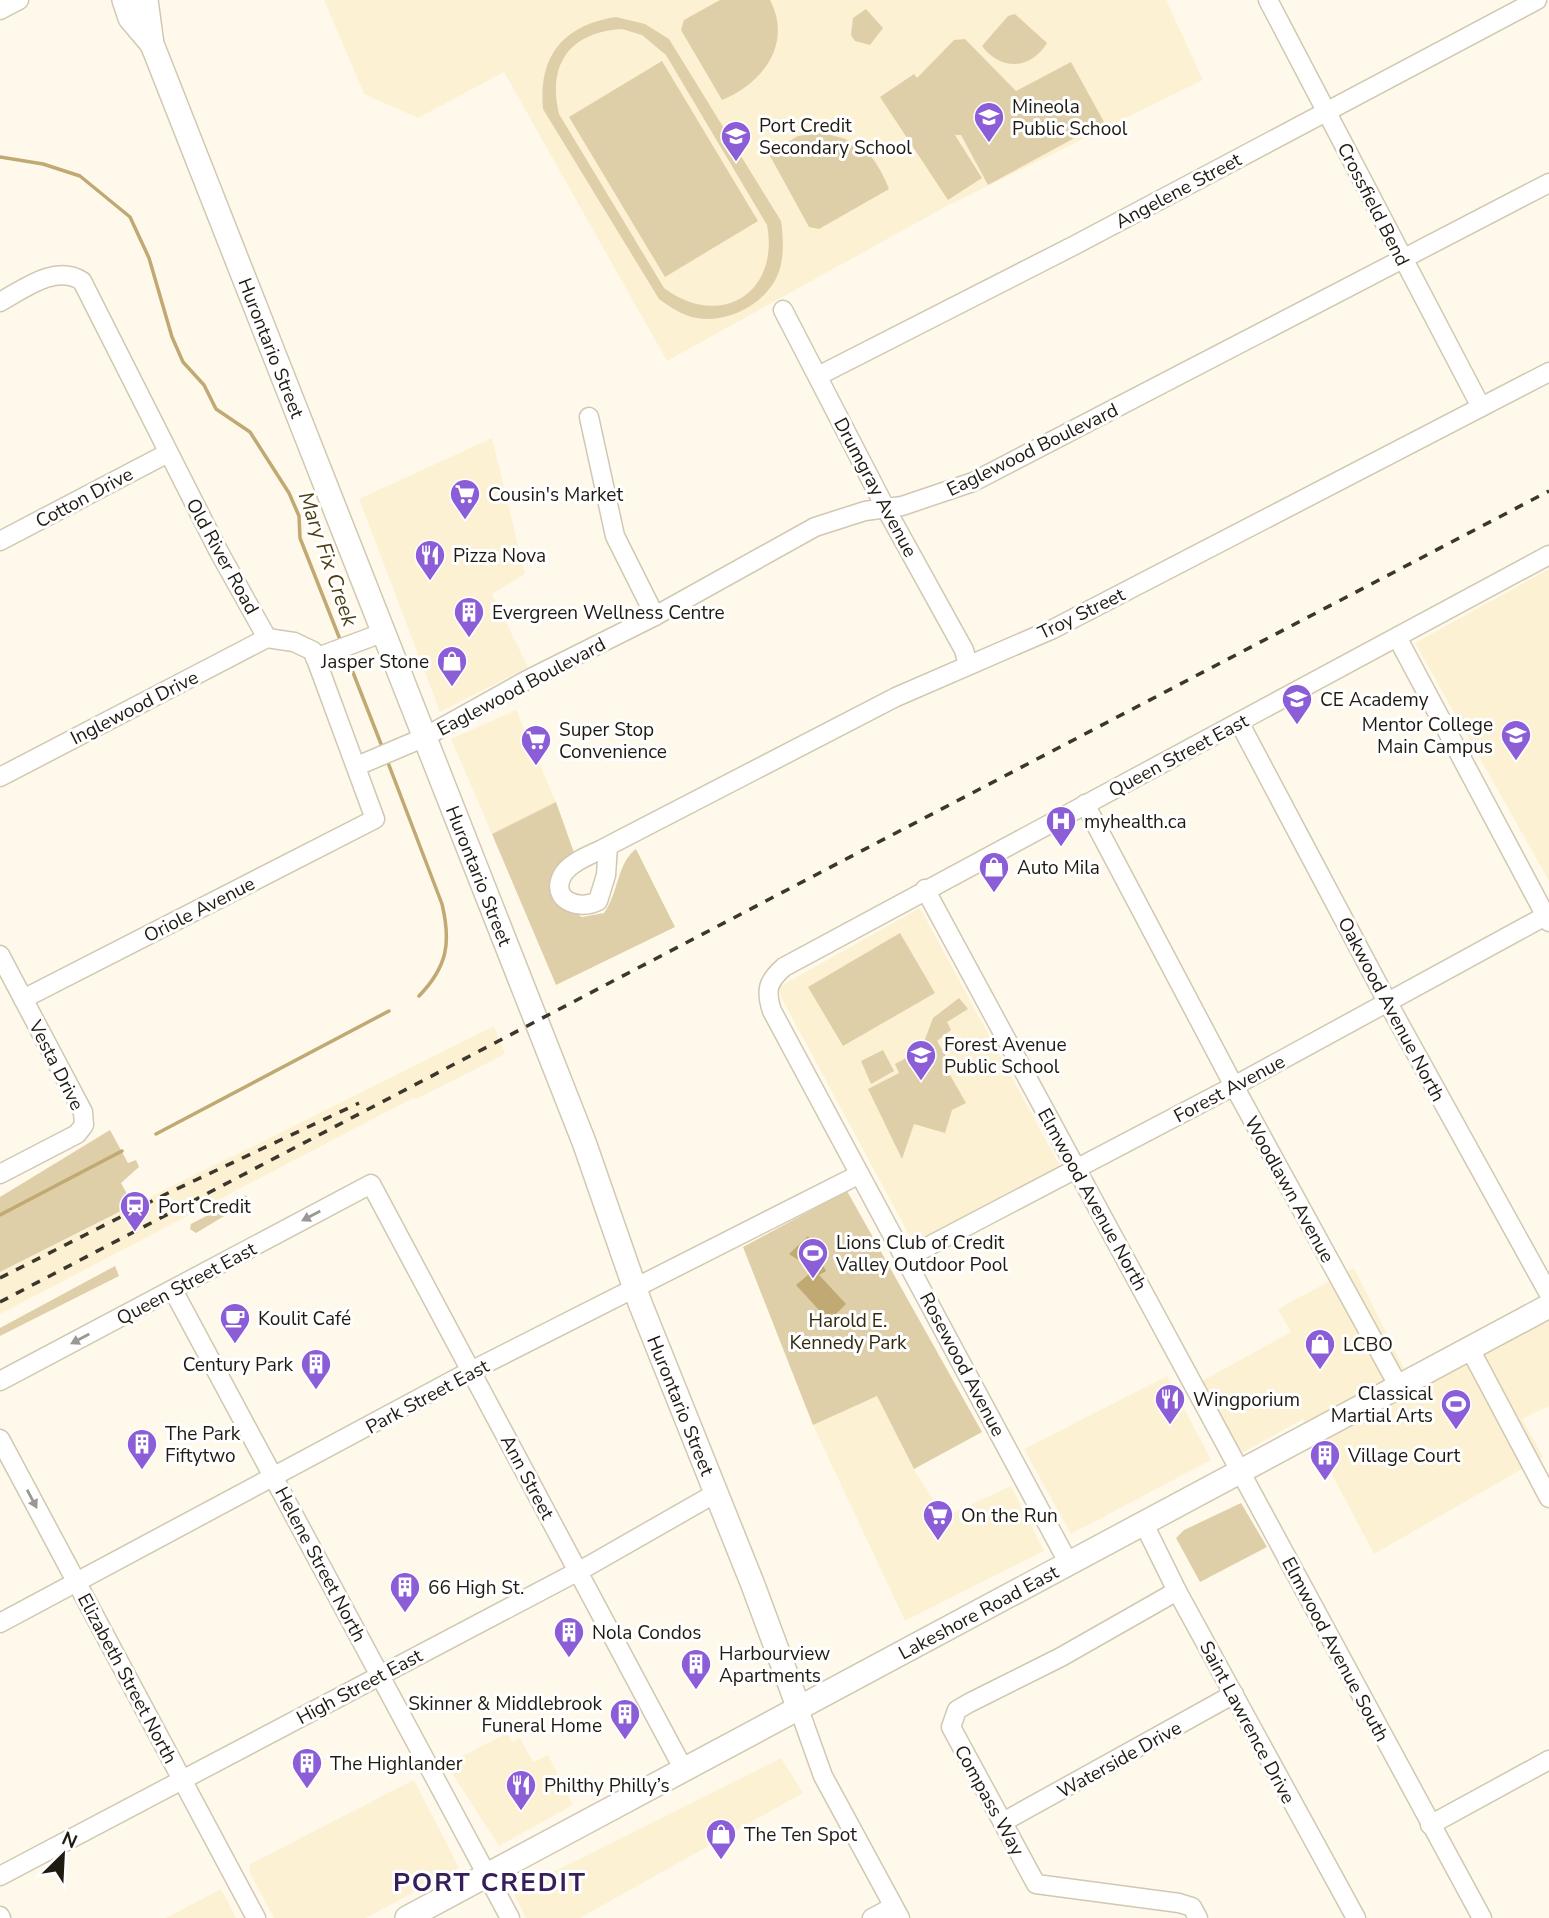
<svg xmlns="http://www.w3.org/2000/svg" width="1549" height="1918" font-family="'Nunito Sans',sans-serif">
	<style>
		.built { fill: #fdf1d3 }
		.green { fill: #dfcfa8; fill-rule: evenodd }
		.water { fill: #c0a972 }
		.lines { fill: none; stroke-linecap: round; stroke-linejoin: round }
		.stream { stroke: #c0a972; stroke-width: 3.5 }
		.minor-casing { stroke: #d1c8b2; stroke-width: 21 }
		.major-casing { stroke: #d1c8b2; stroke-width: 26 }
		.minor { stroke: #fff; stroke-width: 18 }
		.major { stroke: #fff; stroke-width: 23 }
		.rail { stroke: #3b362e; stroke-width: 3.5; stroke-dasharray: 9 9; stroke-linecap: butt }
		.oneway { fill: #9a9895 }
		.labels { text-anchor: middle; stroke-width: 6; stroke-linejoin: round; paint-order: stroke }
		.poi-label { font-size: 19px; fill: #1f1b13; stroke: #fff; text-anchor: start }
		.street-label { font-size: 19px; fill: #1f1b13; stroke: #fff }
		.park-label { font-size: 19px; fill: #33290f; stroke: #fff }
		.water-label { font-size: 21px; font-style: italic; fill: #4d3d10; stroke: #fff }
		.district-label { font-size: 26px; font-weight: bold; letter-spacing: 2px; fill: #361f59; stroke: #fff }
	</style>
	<rect width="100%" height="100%" fill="#fff9ec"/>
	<g class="built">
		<path d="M324,0H1166L1203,80L945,207L667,361L504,72L418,118L364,94Z"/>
		<path d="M492,438L525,574L492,594L528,667L440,712L359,499Z"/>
		<path d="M1549,569V881L1415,643Z"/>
		<path d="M516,710L556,802L492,834L451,739Z"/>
		<path d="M920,908L1061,1168L914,1244L780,995L779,987Z"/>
		<path d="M494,1026L505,1054L416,1099L413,1098L0,1314V1272Z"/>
		<path d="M1354,1268L1415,1391L1549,1320V1406L1522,1419L1543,1457L1374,1554L1303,1419L1242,1453L1202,1381L1291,1332L1278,1309Z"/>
		<path d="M1167,1376L1211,1460L1071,1534L1024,1449Z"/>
		<path d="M877,1395L914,1469L944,1517L1011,1486L1044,1551L905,1621L813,1425Z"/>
		<path d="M504,1735H508L512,1742L520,1738L533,1762L548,1755L573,1805L499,1846L446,1764Z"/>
		<path d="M781,1758L803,1793L580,1918H526L514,1894L521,1888Z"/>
		<path d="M414,1780L459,1868L366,1918H274L250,1873V1864Z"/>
		<path d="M221,1889L236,1918H166Z"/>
	</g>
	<g class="green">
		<path d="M720,0H770C793,44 762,84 722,100L681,30L684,20Z"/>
		<path d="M866,9L883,28L870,45L855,41L851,35L853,18Z"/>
		<path d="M1015,14L1047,43C1030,70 1001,71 982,46L1008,16Z"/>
		<path d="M616,17L645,24L669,39L781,221C783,236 784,250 781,264C774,300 731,324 697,318C683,316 670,307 659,299L543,109C538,55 564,25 616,17ZM622,29L642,35L666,55L767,225C780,293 720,330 664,288L559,114C547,64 570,32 622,29Z"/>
		<path d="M965,39L1016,91L1071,62L1104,122L988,185L961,135H955L982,178L948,200L880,97L914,74L917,78L954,40Z"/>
		<path d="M662,61L758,221L665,277L569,117Z"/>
		<path d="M821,133C860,140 874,152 889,189L819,229L809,227L769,154L798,136Z"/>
		<path d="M556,802L577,861L569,864L564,907L582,917L604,913C619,892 617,863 636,849L675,927L556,985L492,834Z"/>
		<path d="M900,933L935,993L843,1046L808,987Z"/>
		<path d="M959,998L968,1009L947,1022L951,1030L937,1041L951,1065L946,1068L966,1103L952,1110L945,1133L914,1124L902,1159L868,1089L899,1073L895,1064L921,1050L933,1018Z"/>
		<path d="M883,1050L894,1071L871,1084L861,1061Z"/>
		<path d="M110,1130L128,1163L136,1160L139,1167L121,1183L133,1205L0,1272V1197Z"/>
		<path d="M847,1191L982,1432L914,1469L877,1396L813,1425L743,1247Z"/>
		<path d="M246,1195L249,1201L196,1233L190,1229L191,1224Z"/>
		<path d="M115,1266L119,1276L0,1336V1328Z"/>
		<path d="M1241,1503L1267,1547L1200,1582L1176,1538L1184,1530Z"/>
	</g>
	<path class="water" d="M808,1236L826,1271L819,1275L846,1304L829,1321L796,1285L814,1270L789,1254Z"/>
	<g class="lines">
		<g class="stream">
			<path d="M0,157L43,164L80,176L130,217L149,258L172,337L183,362L204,385L216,409L250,432L289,493L299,516L300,538L341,642"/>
			<path d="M345,652L383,749"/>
			<path d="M387,760L442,904C451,942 448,966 419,996"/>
			<path d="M156,1134L389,1011"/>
			<path d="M0,1215L122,1151"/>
		</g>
		<g class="minor-casing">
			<g id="minor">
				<path d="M1268,0L1481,407"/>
				<path d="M0,10L19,0"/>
				<path d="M0,302C24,289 55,264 82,281L219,552L267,638L294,642L313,651L375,819L23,999"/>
				<path d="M783,310L886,509L964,650L968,665"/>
				<path d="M818,376L1075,245L1537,0"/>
				<path d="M589,417L615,536L655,616"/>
				<path d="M0,541L168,453"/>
				<path d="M1397,637L1549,922"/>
				<path d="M315,658L382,633"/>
				<path d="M1239,722L1388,1003L1549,1294"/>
				<path d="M357,766L423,738L527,680L655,616L815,527L865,511L902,506L973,482L1549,183"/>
				<path d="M0,777L267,638"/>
				<path d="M1085,804L1234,1086L1399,1387"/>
				<path d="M608,846L606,875L598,901C579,911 550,900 562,876C570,861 594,854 608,846L896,697L1053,629L1549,372"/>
				<path d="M925,889L1482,1918"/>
				<path d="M0,955L83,1112L84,1125L77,1134L0,1174"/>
				<path d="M906,1258L1234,1086L1549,914"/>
				<path d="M173,1290L510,1918"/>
				<path d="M1470,1349L1549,1498"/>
				<path d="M0,1381L371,1184L684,1770"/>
				<path d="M0,1439L256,1918"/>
				<path d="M1144,1524L1177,1591L1356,1918"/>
				<path d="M1069,1564L772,1011C765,990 768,981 784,967L1549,555"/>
				<path d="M1177,1591L1061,1657L969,1703L957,1710L951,1727L1036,1884L1179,1903L1192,1907L1198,1918"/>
				<path d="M0,1623L461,1376L858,1175"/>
				<path d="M799,1709L823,1776L900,1918"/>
				<path d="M1003,1822L1234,1694"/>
				<path d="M1430,1825L1549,1760"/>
				<path d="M0,1876L590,1565L716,1493"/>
				<path d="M0,1916L1,1918"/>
				<path d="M872,1918L893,1907"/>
			</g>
		</g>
		<g class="major-casing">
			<g id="major">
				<path d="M124,0L130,18L152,44"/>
				<path id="s1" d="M146,0L152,44L584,1142L640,1303L753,1585L799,1709"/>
				<path id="s2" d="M407,1918L1549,1306"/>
			</g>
		</g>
		<use href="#minor" class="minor"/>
		<use href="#major" class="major"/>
		<g class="rail">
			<path d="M0,1278L164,1195L359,1103"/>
			<path d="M0,1302L1549,491"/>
		</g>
	</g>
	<defs><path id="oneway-solid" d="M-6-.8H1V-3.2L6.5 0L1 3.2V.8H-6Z" transform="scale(1.75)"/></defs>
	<g class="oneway">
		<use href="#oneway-solid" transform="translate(311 1216) rotate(152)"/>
		<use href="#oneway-solid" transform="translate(80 1339) rotate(152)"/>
		<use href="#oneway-solid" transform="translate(32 1499) rotate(62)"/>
	</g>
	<defs>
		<g id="school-pin" transform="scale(1.575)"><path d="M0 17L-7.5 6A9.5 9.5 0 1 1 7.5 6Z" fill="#8b5dd6" stroke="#fff"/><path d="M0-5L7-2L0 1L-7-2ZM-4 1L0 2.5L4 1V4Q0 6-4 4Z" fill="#fff"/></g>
		<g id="supermarket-pin" transform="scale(1.575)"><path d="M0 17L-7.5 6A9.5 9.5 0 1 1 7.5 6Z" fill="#8b5dd6" stroke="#fff"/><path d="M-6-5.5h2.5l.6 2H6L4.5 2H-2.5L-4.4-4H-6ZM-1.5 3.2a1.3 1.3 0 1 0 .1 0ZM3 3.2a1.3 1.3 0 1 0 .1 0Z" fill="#fff"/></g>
		<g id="restaurant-pin" transform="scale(1.575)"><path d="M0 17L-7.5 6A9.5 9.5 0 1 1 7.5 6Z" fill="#8b5dd6" stroke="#fff"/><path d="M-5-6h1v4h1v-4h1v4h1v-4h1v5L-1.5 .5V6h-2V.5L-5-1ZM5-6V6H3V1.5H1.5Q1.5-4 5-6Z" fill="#fff"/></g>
		<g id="building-pin" transform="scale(1.575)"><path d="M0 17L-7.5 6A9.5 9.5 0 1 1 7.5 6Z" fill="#8b5dd6" stroke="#fff"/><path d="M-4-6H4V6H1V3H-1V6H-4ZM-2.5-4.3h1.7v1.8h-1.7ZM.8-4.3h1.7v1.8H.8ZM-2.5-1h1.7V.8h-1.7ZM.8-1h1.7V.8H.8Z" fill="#fff"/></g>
		<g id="shop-pin" transform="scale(1.575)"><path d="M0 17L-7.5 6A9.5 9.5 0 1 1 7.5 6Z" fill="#8b5dd6" stroke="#fff"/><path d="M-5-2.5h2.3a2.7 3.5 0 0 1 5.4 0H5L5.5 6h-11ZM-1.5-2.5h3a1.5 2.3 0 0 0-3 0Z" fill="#fff"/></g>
		<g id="hospital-pin" transform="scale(1.575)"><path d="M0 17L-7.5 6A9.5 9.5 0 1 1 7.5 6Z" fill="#8b5dd6" stroke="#fff"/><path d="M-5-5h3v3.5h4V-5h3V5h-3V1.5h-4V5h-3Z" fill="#fff"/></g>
		<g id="station-pin" transform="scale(1.575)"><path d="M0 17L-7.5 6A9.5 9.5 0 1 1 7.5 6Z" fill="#8b5dd6" stroke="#fff"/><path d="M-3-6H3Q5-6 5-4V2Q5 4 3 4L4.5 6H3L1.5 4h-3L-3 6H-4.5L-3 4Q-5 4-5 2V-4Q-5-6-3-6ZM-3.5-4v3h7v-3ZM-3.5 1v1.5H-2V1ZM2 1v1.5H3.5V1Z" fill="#fff"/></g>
		<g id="stadium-pin" transform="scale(1.575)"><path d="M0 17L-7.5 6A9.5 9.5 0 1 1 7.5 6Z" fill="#8b5dd6" stroke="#fff"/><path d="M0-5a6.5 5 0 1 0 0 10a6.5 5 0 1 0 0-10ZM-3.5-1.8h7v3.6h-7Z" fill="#fff"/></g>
		<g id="cafe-pin" transform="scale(1.575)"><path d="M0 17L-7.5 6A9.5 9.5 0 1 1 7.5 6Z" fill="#8b5dd6" stroke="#fff"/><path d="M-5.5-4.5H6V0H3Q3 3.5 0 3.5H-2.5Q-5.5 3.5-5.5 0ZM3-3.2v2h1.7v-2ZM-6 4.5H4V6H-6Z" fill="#fff"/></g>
	</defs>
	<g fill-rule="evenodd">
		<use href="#school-pin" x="989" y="117"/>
		<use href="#school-pin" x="736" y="136"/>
		<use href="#supermarket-pin" x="465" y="494"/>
		<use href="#restaurant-pin" x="430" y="555"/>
		<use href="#building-pin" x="469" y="612"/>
		<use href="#shop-pin" x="452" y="661"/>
		<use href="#school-pin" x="1297" y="699"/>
		<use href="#school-pin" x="1516" y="735"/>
		<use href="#supermarket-pin" x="536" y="740"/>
		<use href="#hospital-pin" x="1061" y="821"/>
		<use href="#shop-pin" x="994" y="867"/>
		<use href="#school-pin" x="921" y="1055"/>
		<use href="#station-pin" x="135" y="1206"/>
		<use href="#stadium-pin" x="813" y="1253"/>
		<use href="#cafe-pin" x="235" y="1318"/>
		<use href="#shop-pin" x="1320" y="1344"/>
		<use href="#building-pin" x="316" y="1364"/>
		<use href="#restaurant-pin" x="1170" y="1399"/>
		<use href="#stadium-pin" x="1456" y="1404"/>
		<use href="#building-pin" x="142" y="1444"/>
		<use href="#building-pin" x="1325" y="1455"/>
		<use href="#supermarket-pin" x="938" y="1515"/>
		<use href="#building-pin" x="405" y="1587"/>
		<use href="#building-pin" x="569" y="1632"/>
		<use href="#building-pin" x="696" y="1664"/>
		<use href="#building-pin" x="625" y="1714"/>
		<use href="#building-pin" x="307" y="1763"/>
		<use href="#restaurant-pin" x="521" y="1785"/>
		<use href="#shop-pin" x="721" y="1834"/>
	</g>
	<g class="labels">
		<g class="poi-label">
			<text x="1012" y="113">Mineola<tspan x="1012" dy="22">Public School</tspan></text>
			<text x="759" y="132">Port Credit<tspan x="759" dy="22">Secondary School</tspan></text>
			<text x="488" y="501">Cousin's Market</text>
			<text x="453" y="562">Pizza Nova</text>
			<text x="492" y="619">Evergreen Wellness Centre</text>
			<text x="429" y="668" text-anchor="end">Jasper Stone</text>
			<text x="1320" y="706">CE Academy</text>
			<text x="1493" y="731" text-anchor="end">Mentor College<tspan x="1493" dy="22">Main Campus</tspan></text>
			<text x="559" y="736">Super Stop<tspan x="559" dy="22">Convenience</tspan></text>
			<text x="1084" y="828">myhealth.ca</text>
			<text x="1017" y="874">Auto Mila</text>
			<text x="944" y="1051">Forest Avenue<tspan x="944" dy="22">Public School</tspan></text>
			<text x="158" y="1213">Port Credit</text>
			<text x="836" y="1249">Lions Club of Credit<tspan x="836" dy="22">Valley Outdoor Pool</tspan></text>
			<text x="258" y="1325">Koulit Café</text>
			<text x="1343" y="1351">LCBO</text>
			<text x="293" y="1371" text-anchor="end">Century Park</text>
			<text x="1433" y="1400" text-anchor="end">Classical<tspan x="1433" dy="22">Martial Arts</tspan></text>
			<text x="1193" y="1406">Wingporium</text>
			<text x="165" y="1440">The Park<tspan x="165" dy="22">Fiftytwo</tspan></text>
			<text x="1348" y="1462">Village Court</text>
			<text x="961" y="1522">On the Run</text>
			<text x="428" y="1594">66 High St.</text>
			<text x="592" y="1639">Nola Condos</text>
			<text x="719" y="1660">Harbourview<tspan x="719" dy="22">Apartments</tspan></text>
			<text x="602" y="1710" text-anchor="end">Skinner &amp; Middlebrook<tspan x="602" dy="22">Funeral Home</tspan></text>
			<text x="330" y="1770">The Highlander</text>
			<text x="544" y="1792">Philthy Philly’s</text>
			<text x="744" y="1841">The Ten Spot</text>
		</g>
		<g class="street-label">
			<text transform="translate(1178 190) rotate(-28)" y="7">Angelene Street</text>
			<text transform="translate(1374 204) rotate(63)" y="7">Crossfield Bend</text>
			<text dy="7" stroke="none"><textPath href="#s1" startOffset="371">Hurontario Street</textPath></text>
			<text transform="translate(1032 449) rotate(-26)" y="7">Eaglewood Boulevard</text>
			<text transform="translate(876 487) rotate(62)" y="7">Drumgray Avenue</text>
			<text transform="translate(84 497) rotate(-28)" y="7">Cotton Drive</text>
			<text transform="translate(223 556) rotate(61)" y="7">Old River Road</text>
			<text transform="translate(1081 613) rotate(-26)" y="7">Troy Street</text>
			<text transform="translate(521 686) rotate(-28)" y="7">Eaglewood Boulevard</text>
			<text transform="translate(134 707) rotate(-27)" y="7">Inglewood Drive</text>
			<text transform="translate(1178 755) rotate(-28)" y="7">Queen Street East</text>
			<text dy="7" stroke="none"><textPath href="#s1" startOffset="938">Hurontario Street</textPath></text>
			<text transform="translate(199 909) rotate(-27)" y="7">Oriole Avenue</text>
			<text transform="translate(1392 1009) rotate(62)" y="7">Oakwood Avenue North</text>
			<text transform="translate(57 1065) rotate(63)" y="7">Vesta Drive</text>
			<text transform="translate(1229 1088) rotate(-28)" y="7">Forest Avenue</text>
			<text transform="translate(1290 1189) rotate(61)" y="7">Woodlawn Avenue</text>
			<text transform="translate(1093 1199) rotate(61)" y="7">Elmwood Avenue North</text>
			<text transform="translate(186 1283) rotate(-28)" y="7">Queen Street East</text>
			<text transform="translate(963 1364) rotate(62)" y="7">Rosewood Avenue</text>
			<text transform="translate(427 1396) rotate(-28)" y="7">Park Street East</text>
			<text dy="7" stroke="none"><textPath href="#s1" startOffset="1505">Hurontario Street</textPath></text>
			<text transform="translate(528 1477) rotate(62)" y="7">Ann Street</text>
			<text transform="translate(321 1564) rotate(62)" y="7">Helene Street North</text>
			<text dy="7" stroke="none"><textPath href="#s2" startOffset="648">Lakeshore Road East</textPath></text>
			<text transform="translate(1336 1649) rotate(62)" y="7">Elmwood Avenue South</text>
			<text transform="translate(128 1678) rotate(62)" y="7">Elizabeth Street North</text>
			<text transform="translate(359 1686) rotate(-28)" y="7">High Street East</text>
			<text transform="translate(1248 1722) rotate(62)" y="7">Saint Lawrence Drive</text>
			<text transform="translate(1119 1759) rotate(-29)" y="7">Waterside Drive</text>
			<text transform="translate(990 1800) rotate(61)" y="7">Compass Way</text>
		</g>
		<g class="park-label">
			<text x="848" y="1327">Harold E.<tspan x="848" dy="22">Kennedy Park</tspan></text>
		</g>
		<g class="water-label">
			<text transform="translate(328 559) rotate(71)" y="7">Mary Fix Creek</text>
		</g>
		<g class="district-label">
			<text x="490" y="1891">PORT CREDIT</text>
		</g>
	</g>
	<g transform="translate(63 1855) rotate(24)" stroke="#ffffff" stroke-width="5" paint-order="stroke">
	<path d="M0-5L12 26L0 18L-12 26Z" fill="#1f1b13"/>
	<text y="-10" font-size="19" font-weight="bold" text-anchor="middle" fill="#1f1b13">N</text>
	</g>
</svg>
